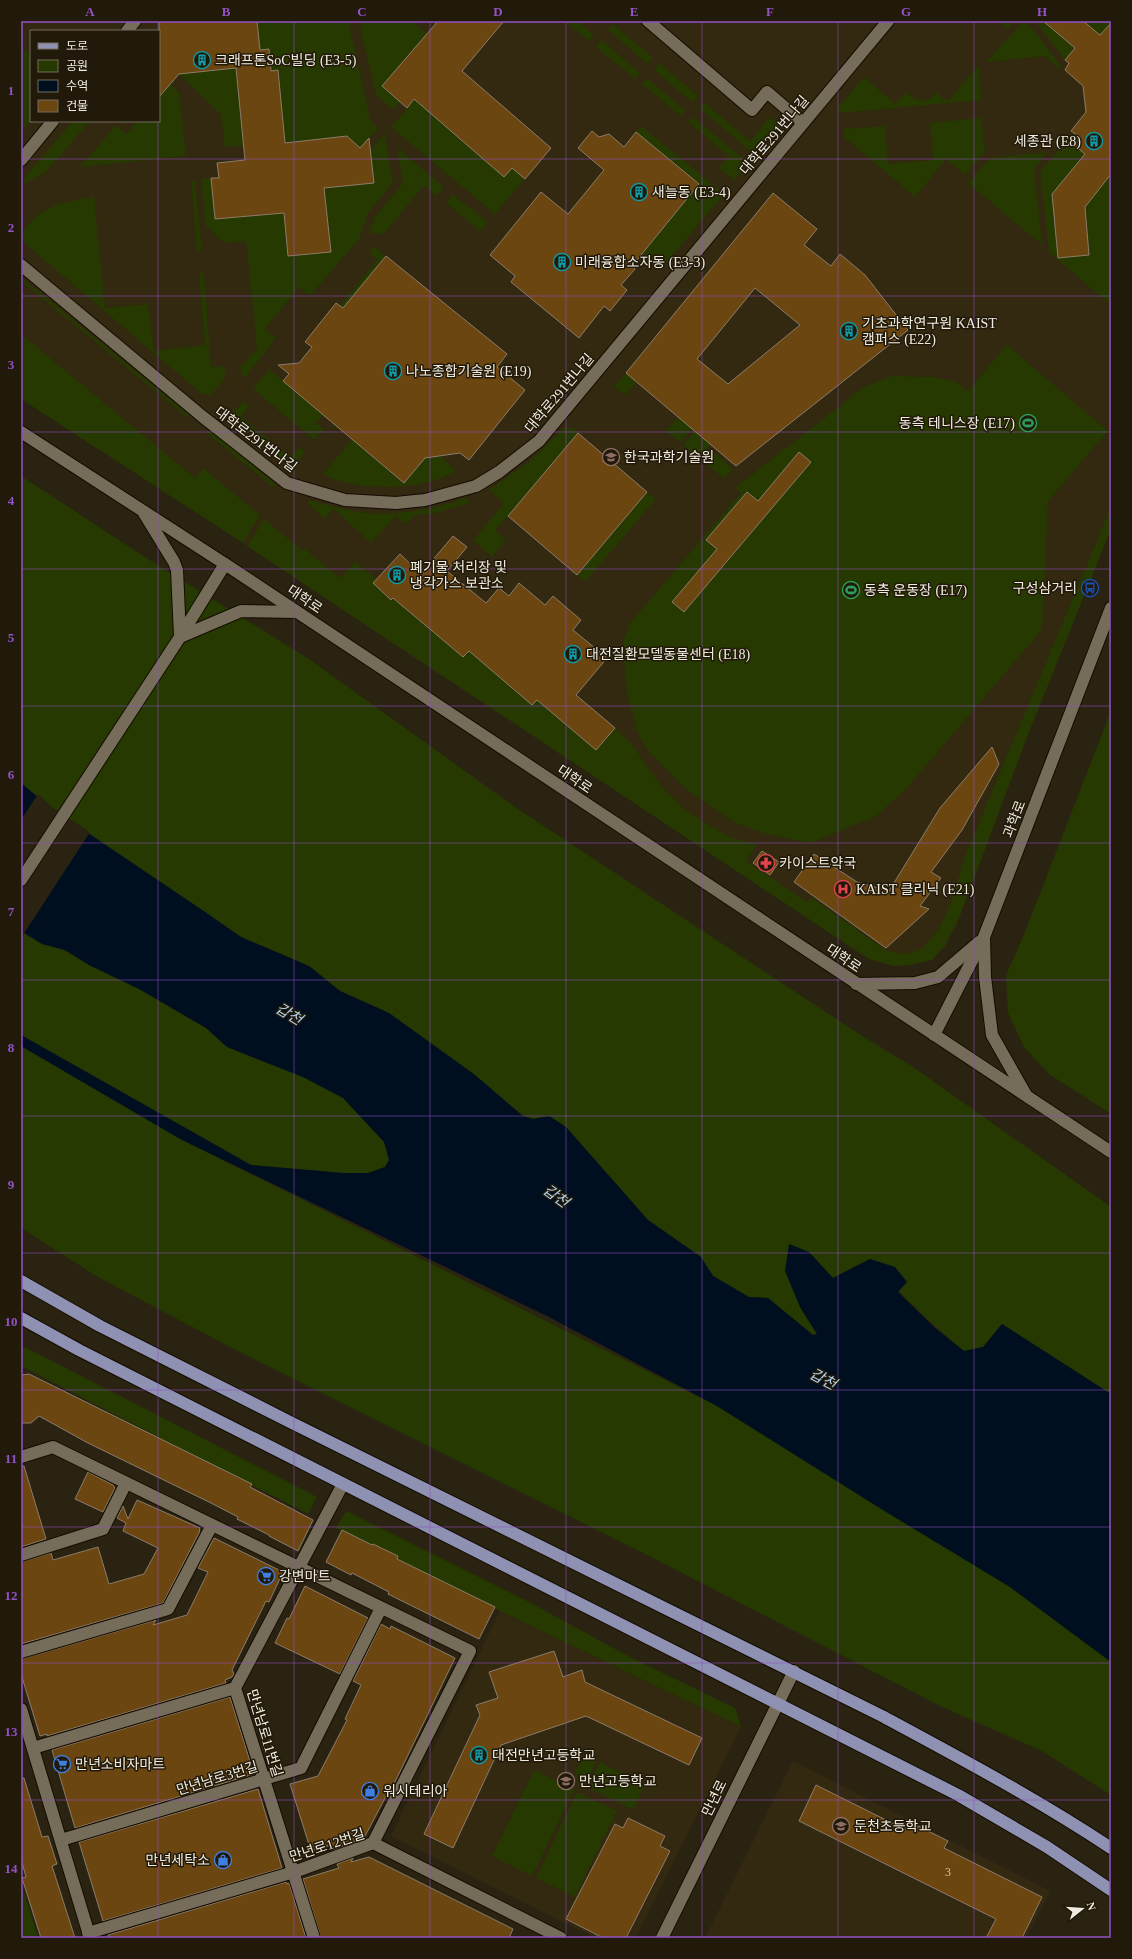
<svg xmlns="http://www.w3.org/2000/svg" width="1132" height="1959" font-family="'Times New Roman','Noto Sans KR',serif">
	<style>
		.built { fill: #332810; fill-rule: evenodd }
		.green { fill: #253901 }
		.water { fill: #000f1f }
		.pier { fill: #2b2312 }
		.building { fill: #6c4610; stroke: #8b7c6b; fill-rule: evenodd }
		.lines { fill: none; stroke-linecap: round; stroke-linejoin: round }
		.street-casing { stroke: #130c01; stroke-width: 14 }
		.secondary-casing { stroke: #130c01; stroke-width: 14 }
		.primary-casing { stroke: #130c01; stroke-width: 14 }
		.street { stroke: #766c5a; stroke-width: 12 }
		.secondary { stroke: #766c5a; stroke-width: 12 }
		.primary { stroke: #8f91b2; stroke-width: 12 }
		.grid { fill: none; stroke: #9352c6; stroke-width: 1; stroke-opacity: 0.55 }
		.labels { text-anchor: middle; stroke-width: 3; stroke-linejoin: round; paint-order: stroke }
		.number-label { font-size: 12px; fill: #d0c2ad }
		.poi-label { font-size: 14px; fill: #f1ece1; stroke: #211909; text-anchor: start }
		.street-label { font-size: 14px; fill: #f1ece1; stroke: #211909 }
		.water-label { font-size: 15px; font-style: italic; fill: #b1d2ef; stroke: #211909 }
		.neatline { fill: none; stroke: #9352c6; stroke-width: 1.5 }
		.grid-label { font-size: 13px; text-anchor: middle; font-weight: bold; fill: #9352c6 }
	</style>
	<rect width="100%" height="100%" fill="#2b2312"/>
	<g class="built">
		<path d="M21,21H1111V529L1029,732L958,921L945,946L932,960L910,965L894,966L869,959L201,515L21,398ZM31,31H159V121H31Z"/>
		<path d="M500,1611L741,1727L636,1938H595L391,1836Z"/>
		<path d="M793,1761L1050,1891L1027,1938H705Z"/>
	</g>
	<g class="green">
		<path d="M257,21H348L371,122L378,128L360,149L286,155L278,71H267L271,68L269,49L260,50Z"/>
		<path d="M359,21H412L427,34L382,86L400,102L393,110L376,95Z"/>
		<path d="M564,21H578L594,35L589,41Z"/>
		<path d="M998,21H1015L1008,30Z"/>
		<path d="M1024,21H1026L1061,66L1059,69L1045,56L986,62Z"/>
		<path d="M1035,21H1043L1075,48L1065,60Z"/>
		<path d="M1083,21H1111V23L1100,35Z"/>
		<path d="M613,24L653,58L648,64L608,30Z"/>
		<path d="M601,40L640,73L635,79L596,47Z"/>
		<path d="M21,47L31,55V120L21,133Z"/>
		<path d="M659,63L698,96L692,102L654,70Z"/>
		<path d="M979,65L981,100L841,113L837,109L864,77L895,104L906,92C917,102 926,104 937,92L947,102Z"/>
		<path d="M252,67L244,146L225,147L221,115L179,74Z"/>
		<path d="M647,78L686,111L681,116L642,84Z"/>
		<path d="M170,84L179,92L186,156L80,167L116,125L126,134L137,121H159V97Z"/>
		<path d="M418,95L504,177L512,168L525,179L495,214L391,127Z"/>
		<path d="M704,102L750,141L770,117L780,127L756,156L699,108Z"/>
		<path d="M693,117L749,163L735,180L719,168L729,156L688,122Z"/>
		<path d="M981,118L985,152L965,175L946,159L915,197L844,137L843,129L885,126L888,164L933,160L930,123Z"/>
		<path d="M73,121H90L47,171L24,184L23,182L24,178Z"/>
		<path d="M641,126L724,194L661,269L642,253L699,184L683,171L677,178L636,132Z"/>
		<path d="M1073,133L1079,138L1074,145L1085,154V207L1111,174V305L1049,252L1040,172Z"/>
		<path d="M385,134L393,182L368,213L359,239L310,296L299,287L265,329L276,338L245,378L242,375L240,365L244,364L257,348L246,241L224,243L205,225L201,179L211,178L215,219L267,214L283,206L288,256L331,252L324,188L366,155Z"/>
		<path d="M397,148L444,187L437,196L424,185L384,234L369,233L375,217L403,183Z"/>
		<path d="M1047,152L1034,169L1042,245L968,183L990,158Z"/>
		<path d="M195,180L202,251L197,252L191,181Z"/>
		<path d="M453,195L488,222L480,231L446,203Z"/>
		<path d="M94,196L105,308L148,304L154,351L205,345L199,273H204L211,367L226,366V377L211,395L202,394L21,240V233L36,216L55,205Z"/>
		<path d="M374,246L386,256L343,308L340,306L377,260L369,253Z"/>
		<path d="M21,277L189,415L188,418L21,281Z"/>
		<path d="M21,334L195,478L203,468L260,515L243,543L21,399Z"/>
		<path d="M1007,345L1108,431L1048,501L1042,630L906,789L875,817L810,843L767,834L733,822L686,789L649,752L637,732L627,693L623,641L631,622L741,493L735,488L864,387L891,376L933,377L955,381L968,391Z"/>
		<path d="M269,369L323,415L316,423L324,429L314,440L253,389Z"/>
		<path d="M626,373L636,381L625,395L614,387Z"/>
		<path d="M243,401L249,406L241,417L290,457L299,447L305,452L293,467L287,464L229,417Z"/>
		<path d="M678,417L692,429L680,442L666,431Z"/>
		<path d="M564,428H573L578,433L495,531L506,540L492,557L473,540L504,503L490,491V489L529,462Z"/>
		<path d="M208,431L213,432L275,484L274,488L207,433Z"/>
		<path d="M695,431L710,445L699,458L683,445Z"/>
		<path d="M352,440L403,483L425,458L441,456L456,471C451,473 445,477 439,479C408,490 352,491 323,474Z"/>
		<path d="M713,452L733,469L724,479L704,462Z"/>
		<path d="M21,476L148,559L309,659L515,807L859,1034L913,1067L1111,1207V1394L1002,1324L983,1347L964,1351C930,1323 899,1293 870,1259L833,1278L809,1252L800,1307L817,1334L813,1335L768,1298L749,1297L713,1276L701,1257L648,1220L566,1127L549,1116L533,1119L523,1116L475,1075L389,1013L340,991L309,966L241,937L205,912L51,808L21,783Z"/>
		<path d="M647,492L656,499L585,582L577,575Z"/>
		<path d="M464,498L468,500L469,503L436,513L416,515L405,524L396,516L371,543L334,509L324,519L307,502L309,500C328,505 347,511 367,513C393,516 439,509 464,498Z"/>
		<path d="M1111,507V529L1029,732L958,921L945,946L932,960L910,965L894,966L869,959L247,546L264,519L303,551L305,549L340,578L355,561L376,579L373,583L391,600L397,601L463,657L469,651L532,705L537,700L615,728L631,743L661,786L688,812L729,837L757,844L746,861L807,902L811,897L887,951L906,954L922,949L938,930L950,905L965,856Z"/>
		<path d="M1111,711V1114L1049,1074L1024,1047L1008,1013L1006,975L1023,937Z"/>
		<path d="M21,931L42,944L64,950L89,965L139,989L206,1028L227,1047L303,1077L343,1098L385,1142L389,1160L385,1167L368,1173H343L251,1165L21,1035Z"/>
		<path d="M21,1046L182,1140L717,1406L1010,1587L1111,1662V1795L1042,1751L940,1706L657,1560L230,1347L98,1277L21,1228Z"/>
		<path d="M21,1345L317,1497L308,1514L21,1366Z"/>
		<path d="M346,1511L525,1600L628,1656L735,1708L741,1727L500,1611L336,1528Z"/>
		<path d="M589,1758L596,1762L585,1784L578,1779L575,1772L581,1762Z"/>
		<path d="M600,1762L645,1785L633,1810L587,1787Z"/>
		<path d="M534,1770L574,1790L532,1876L492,1856Z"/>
		<path d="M577,1792L617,1811L575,1897L536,1878Z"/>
		<path d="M21,1882L38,1938H21Z"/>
	</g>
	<path class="water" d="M21,783L51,808L205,912L241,937L309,966L340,991L389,1013L475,1075L523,1116L533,1119L549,1116L566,1127L648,1220L701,1257L713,1276L749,1297L768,1298L813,1335L817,1334L800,1307L785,1271L789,1244L809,1252L833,1278L870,1259L895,1267L907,1282L898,1292L934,1327L964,1351L983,1347L1002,1324L1111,1394V1662L1010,1587L886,1512L717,1406L547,1316L182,1140L21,1046V1035L251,1165L343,1173H368L385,1167L389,1160L384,1142L343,1098L303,1077L227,1047L206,1028L139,989L89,965L65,950L42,944L21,931Z"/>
	<path class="pier" d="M38,794L52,807L90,832L23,935L21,934V820Z"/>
	<g class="building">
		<path d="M159,21H257L260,50L269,49L271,71L278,70L285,143L347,136L360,148L369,138L374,183L324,188L331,252L288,256L284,213L215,219L211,178H219L217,163L245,160L236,68L179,74L159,97Z"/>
		<path d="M438,21H504L462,71L551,148L525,179L512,168L504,177L414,99L407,108L382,86Z"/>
		<path d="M1043,21H1083L1100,35L1111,23V174L1085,207L1089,255L1058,258L1052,194L1085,154L1074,145L1080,137L1071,131L1086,112L1083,86L1065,70L1069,63L1065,60L1075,48Z"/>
		<path d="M592,131L599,137L609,134L624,147L636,132L699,184L632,266L635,269L621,285L627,290L610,311L604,306L579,338L511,282L515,276L490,255L541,192L568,214L604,170L578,148Z"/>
		<path d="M773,193L817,229L804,245L831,266L840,254L865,275L908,330L736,466L626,373ZM755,288L800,325L728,384L697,359Z"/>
		<path d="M386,256L507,354L497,367L525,390L469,460L460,453L425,458L404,483L283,381L289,374L278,365L299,363L312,347L305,342L336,303L343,308Z"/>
		<path d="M578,433L647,492L577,575L508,516Z"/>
		<path d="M799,452L811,462L684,612L672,602L717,549L706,540L747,492L758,501Z"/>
		<path d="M453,536L467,547L447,571L486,603L499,588L509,596L519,583L545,605L553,596L581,620L573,630L607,658L576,695L615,728L596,750L537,700L532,705L469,651L463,657L393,598L391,600L373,583L400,554L421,574Z"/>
		<path d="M992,747L999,764L962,830L931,872L941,878L920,906L929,909L886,948L794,882L814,854L857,882L889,891L940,808Z"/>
		<path d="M762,851L779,862L770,875L753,863Z"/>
		<path d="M29,1374L252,1484L250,1487L313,1520L298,1551L269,1536V1535L237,1519L238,1517L211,1503L88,1443L39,1416L31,1423H21V1375Z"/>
		<path d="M24,1466L46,1539L21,1547V1467Z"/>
		<path d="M88,1472L113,1485L115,1488L103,1512L75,1499Z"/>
		<path d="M137,1500L200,1528L199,1530L200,1531L163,1603L21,1644V1562L51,1553L53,1560L98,1547L109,1584L144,1574L158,1548L123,1531L126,1523L117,1518L123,1506L128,1519Z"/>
		<path d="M342,1530L372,1545L373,1544L398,1556L397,1559L495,1607L479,1639L388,1594L389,1592L352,1573L351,1575L326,1562Z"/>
		<path d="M214,1538L283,1572L269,1602L266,1601L232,1670L234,1674L232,1677L225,1680L226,1683L47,1736V1734L40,1736L21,1674V1659L156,1620L153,1625L187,1615L208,1572L198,1568Z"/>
		<path d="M305,1586L368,1618L340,1674L275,1643L287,1618L289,1619Z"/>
		<path d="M381,1624L390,1629L391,1626L455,1658L394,1784L393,1783L364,1838L333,1850L331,1845L311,1851L290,1784L318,1776L347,1720L345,1719L361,1685L353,1681Z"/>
		<path d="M554,1651L563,1677L582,1670L585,1682L702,1738L689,1765L586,1716L501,1745L453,1848L424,1834L480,1715L476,1705L498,1698L489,1672Z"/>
		<path d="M230,1697L254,1774L75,1828L52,1750Z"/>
		<path d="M21,1778H24L42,1837L48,1836L57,1864L52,1866L75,1938H41L22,1878L26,1877L21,1859Z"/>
		<path d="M816,1785L902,1828L906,1820L948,1841L944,1848L1042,1897L1022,1938H986L996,1919L799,1821Z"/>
		<path d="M258,1789L282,1868L103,1921L79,1842Z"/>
		<path d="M628,1818L665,1836L660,1846L670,1851L626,1938H603L566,1919L615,1824L623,1828Z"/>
		<path d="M369,1857L513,1929L509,1938H321L303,1879L339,1868L337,1864L353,1858L351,1862Z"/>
		<path d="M286,1882L287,1884L289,1883L306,1938H108V1935Z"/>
	</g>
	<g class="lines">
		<g class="street-casing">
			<g id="street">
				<path d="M648,21L752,110L767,92L803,123"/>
				<path d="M127,31L135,21"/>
				<path d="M21,160L53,121"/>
				<path d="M21,265L203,417L287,483L345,500L396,503L425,500L476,486L499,472L539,441L888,21"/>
				<path d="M21,1457L53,1447L470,1651L373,1843"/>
				<path d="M21,1555L103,1529L126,1483"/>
				<path d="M21,1652L168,1609L212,1525"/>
				<path d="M21,1709L90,1938"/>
				<path d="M33,1748L235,1688"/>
				<path d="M61,1840L301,1768L381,1608"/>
				<path d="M88,1933L294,1872L373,1843L561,1938"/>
				<path d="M314,1938L235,1688L343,1484"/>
			</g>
		</g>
		<g class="secondary-casing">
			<g id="secondary">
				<path d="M21,432L225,564L1111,1152"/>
				<path d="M144,513L174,562L177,570L180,636"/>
				<path d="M180,637L241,611L297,612"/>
				<path d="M21,880L180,637L225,564"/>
				<path d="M984,938L985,977L992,1035L1026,1095"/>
				<path d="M856,984L915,983L938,977L979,942"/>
				<path d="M934,1035L984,937L1111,608"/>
				<path d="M662,1938L794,1671"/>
			</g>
		</g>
		<g class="primary-casing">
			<g id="primary">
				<path d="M21,1281L100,1326L290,1422L882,1716C960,1758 1037,1799 1111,1848"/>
				<path d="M21,1318L79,1350L958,1795L1047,1847L1111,1890"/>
			</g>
		</g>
		<use href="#street" class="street"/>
		<use href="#secondary" class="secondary"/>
		<use href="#primary" class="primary"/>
	</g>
	<path class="grid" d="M158,21V31M294,21V1938M430,21V1938M566,21V1938M702,21V1938M838,21V1938M974,21V1938M158,121V1938M21,159H1111M21,296H1111M21,432H1111M21,569H1111M21,706H1111M21,843H1111M21,980H1111M21,1116H1111M21,1253H1111M21,1390H1111M21,1527H1111M21,1663H1111M21,1800H1111"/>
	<defs>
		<g id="building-ring" transform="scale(0.9)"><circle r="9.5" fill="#211909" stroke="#0f9aa8" stroke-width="1.5"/><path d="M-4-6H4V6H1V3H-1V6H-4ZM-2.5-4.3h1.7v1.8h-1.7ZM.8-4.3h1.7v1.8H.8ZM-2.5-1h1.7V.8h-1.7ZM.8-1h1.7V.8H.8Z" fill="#0f9aa8"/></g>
		<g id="stadium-ring" transform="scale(0.9)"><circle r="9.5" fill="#211909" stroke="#2e9e5b" stroke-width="1.5"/><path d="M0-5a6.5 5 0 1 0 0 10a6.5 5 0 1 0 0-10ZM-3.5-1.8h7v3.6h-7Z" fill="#2e9e5b"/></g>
		<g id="university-ring" transform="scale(0.9)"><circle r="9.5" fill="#211909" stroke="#8d6e63" stroke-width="1.5"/><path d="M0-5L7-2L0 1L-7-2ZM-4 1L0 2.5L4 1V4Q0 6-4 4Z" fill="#8d6e63"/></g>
		<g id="bus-ring" transform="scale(0.9)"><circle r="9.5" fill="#211909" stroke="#1a4fb4" stroke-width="1.5"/><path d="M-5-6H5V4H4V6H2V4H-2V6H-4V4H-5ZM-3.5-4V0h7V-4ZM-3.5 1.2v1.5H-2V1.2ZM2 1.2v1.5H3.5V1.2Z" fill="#1a4fb4"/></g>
		<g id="pharmacy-ring" transform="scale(0.9)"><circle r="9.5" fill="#211909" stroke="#e0444e" stroke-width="1.5"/><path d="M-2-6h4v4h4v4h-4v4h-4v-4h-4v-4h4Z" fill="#e0444e"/></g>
		<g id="hospital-ring" transform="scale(0.9)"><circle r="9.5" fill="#211909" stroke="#e0444e" stroke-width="1.5"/><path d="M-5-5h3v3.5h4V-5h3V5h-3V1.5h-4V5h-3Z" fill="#e0444e"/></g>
		<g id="supermarket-ring" transform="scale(0.9)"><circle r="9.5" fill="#211909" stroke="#3f7fe0" stroke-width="1.5"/><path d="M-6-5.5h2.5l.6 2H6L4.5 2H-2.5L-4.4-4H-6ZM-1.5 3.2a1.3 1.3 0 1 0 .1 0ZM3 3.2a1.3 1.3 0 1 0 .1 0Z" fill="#3f7fe0"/></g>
		<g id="school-ring" transform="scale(0.9)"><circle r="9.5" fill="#211909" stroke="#8d6e63" stroke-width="1.5"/><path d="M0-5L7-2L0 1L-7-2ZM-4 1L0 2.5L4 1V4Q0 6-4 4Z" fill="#8d6e63"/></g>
		<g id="shop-ring" transform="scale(0.9)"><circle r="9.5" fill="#211909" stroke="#3f7fe0" stroke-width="1.5"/><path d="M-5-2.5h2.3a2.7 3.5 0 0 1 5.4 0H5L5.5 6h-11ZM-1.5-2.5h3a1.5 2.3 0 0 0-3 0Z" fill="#3f7fe0"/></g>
	</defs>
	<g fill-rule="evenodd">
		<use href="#building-ring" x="202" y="60"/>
		<use href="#building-ring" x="1094" y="141"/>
		<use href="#building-ring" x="639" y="192"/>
		<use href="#building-ring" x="562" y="262"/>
		<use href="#building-ring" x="849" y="331"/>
		<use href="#building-ring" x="393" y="371"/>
		<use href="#stadium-ring" x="1028" y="423"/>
		<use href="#university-ring" x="611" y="457"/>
		<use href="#building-ring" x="397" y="575"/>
		<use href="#bus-ring" x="1090" y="588"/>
		<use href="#stadium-ring" x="851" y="590"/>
		<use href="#building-ring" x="573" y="654"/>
		<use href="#pharmacy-ring" x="766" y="863"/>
		<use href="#hospital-ring" x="843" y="889"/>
		<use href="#supermarket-ring" x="266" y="1576"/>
		<use href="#building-ring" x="479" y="1755"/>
		<use href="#supermarket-ring" x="62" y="1764"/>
		<use href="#school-ring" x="566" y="1781"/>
		<use href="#shop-ring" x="370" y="1791"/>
		<use href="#school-ring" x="841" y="1826"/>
		<use href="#shop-ring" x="223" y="1860"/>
	</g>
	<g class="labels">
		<g class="number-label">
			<text x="948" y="1876">3</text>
		</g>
		<g class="poi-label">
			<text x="215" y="65">크래프톤SoC빌딩 (E3-5)</text>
			<text x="1081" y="146" text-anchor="end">세종관 (E8)</text>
			<text x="652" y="197">새늘동 (E3-4)</text>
			<text x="575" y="267">미래융합소자동 (E3-3)</text>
			<text x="862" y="328">기초과학연구원 KAIST<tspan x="862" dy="16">캠퍼스 (E22)</tspan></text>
			<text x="406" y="376">나노종합기술원 (E19)</text>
			<text x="1015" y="428" text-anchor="end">동측 테니스장 (E17)</text>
			<text x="624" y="462">한국과학기술원</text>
			<text x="410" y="572">폐기물 처리장 및<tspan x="410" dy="16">냉각가스 보관소</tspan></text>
			<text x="1077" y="593" text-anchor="end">구성삼거리</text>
			<text x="864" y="595">동측 운동장 (E17)</text>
			<text x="586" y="659">대전질환모델동물센터 (E18)</text>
			<text x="779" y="868">카이스트약국</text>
			<text x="856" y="894">KAIST 클리닉 (E21)</text>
			<text x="279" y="1581">강변마트</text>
			<text x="492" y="1760">대전만년고등학교</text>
			<text x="75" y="1769">만년소비자마트</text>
			<text x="579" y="1786">만년고등학교</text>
			<text x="383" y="1796">워시테리아</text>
			<text x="854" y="1831">둔천초등학교</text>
			<text x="210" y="1865" text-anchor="end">만년세탁소</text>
		</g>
		<g class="street-label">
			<text transform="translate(774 135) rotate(-50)" y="5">대학로291번나길</text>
			<text transform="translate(559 393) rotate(-50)" y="5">대학로291번나길</text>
			<text transform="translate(256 439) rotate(37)" y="5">대학로291번나길</text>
			<text transform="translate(305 599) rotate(34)" y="5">대학로</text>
			<text transform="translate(575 779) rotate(34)" y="5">대학로</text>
			<text transform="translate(1014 819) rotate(-69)" y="5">과학로</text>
			<text transform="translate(844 958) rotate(34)" y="5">대학로</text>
			<text transform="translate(265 1733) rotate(73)" y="5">만년남로11번길</text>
			<text transform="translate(217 1778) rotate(-17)" y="5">만년남로3번길</text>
			<text transform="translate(714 1798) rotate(-64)" y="5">만년로</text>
			<text transform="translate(327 1845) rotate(-18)" y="5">만년로12번길</text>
		</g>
		<g class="water-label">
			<text transform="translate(289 1014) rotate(31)" y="5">갑천</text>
			<text transform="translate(556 1196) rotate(36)" y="5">갑천</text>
			<text transform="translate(823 1379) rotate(28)" y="5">갑천</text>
		</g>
	</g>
	<rect width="1132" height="1959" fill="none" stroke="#211909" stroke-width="44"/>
	<rect x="30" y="30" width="130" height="92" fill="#211909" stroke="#746d5f"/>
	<rect x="38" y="43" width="20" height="6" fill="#8f91b2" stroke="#746d5f"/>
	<text x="66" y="50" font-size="12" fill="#f1ece1">도로</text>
	<rect x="38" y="60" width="20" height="12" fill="#253901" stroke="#746d5f"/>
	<text x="66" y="70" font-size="12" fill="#f1ece1">공원</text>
	<rect x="38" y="80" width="20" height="12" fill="#000f1f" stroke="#746d5f"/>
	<text x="66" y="90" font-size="12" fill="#f1ece1">수역</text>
	<rect x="38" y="100" width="20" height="12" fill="#6c4610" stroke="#746d5f"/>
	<text x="66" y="110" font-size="12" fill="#f1ece1">건물</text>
	<g transform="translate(1082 1909) rotate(73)" stroke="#211909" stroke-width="3" paint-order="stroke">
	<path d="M0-3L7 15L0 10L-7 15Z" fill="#f1ece1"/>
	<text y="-6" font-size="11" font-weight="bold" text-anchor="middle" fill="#f1ece1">N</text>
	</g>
	<rect x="22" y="22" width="1088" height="1915" class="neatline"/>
	<g class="grid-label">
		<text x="90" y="16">A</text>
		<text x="226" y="16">B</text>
		<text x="362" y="16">C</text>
		<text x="498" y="16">D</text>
		<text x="634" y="16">E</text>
		<text x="770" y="16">F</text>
		<text x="906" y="16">G</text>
		<text x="1042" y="16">H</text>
		<text x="11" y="95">1</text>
		<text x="11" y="232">2</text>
		<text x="11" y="369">3</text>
		<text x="11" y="505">4</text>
		<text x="11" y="642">5</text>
		<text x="11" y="779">6</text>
		<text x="11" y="916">7</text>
		<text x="11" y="1052">8</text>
		<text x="11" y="1189">9</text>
		<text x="11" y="1326">10</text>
		<text x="11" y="1463">11</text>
		<text x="11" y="1600">12</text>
		<text x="11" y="1736">13</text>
		<text x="11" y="1873">14</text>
	</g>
</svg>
